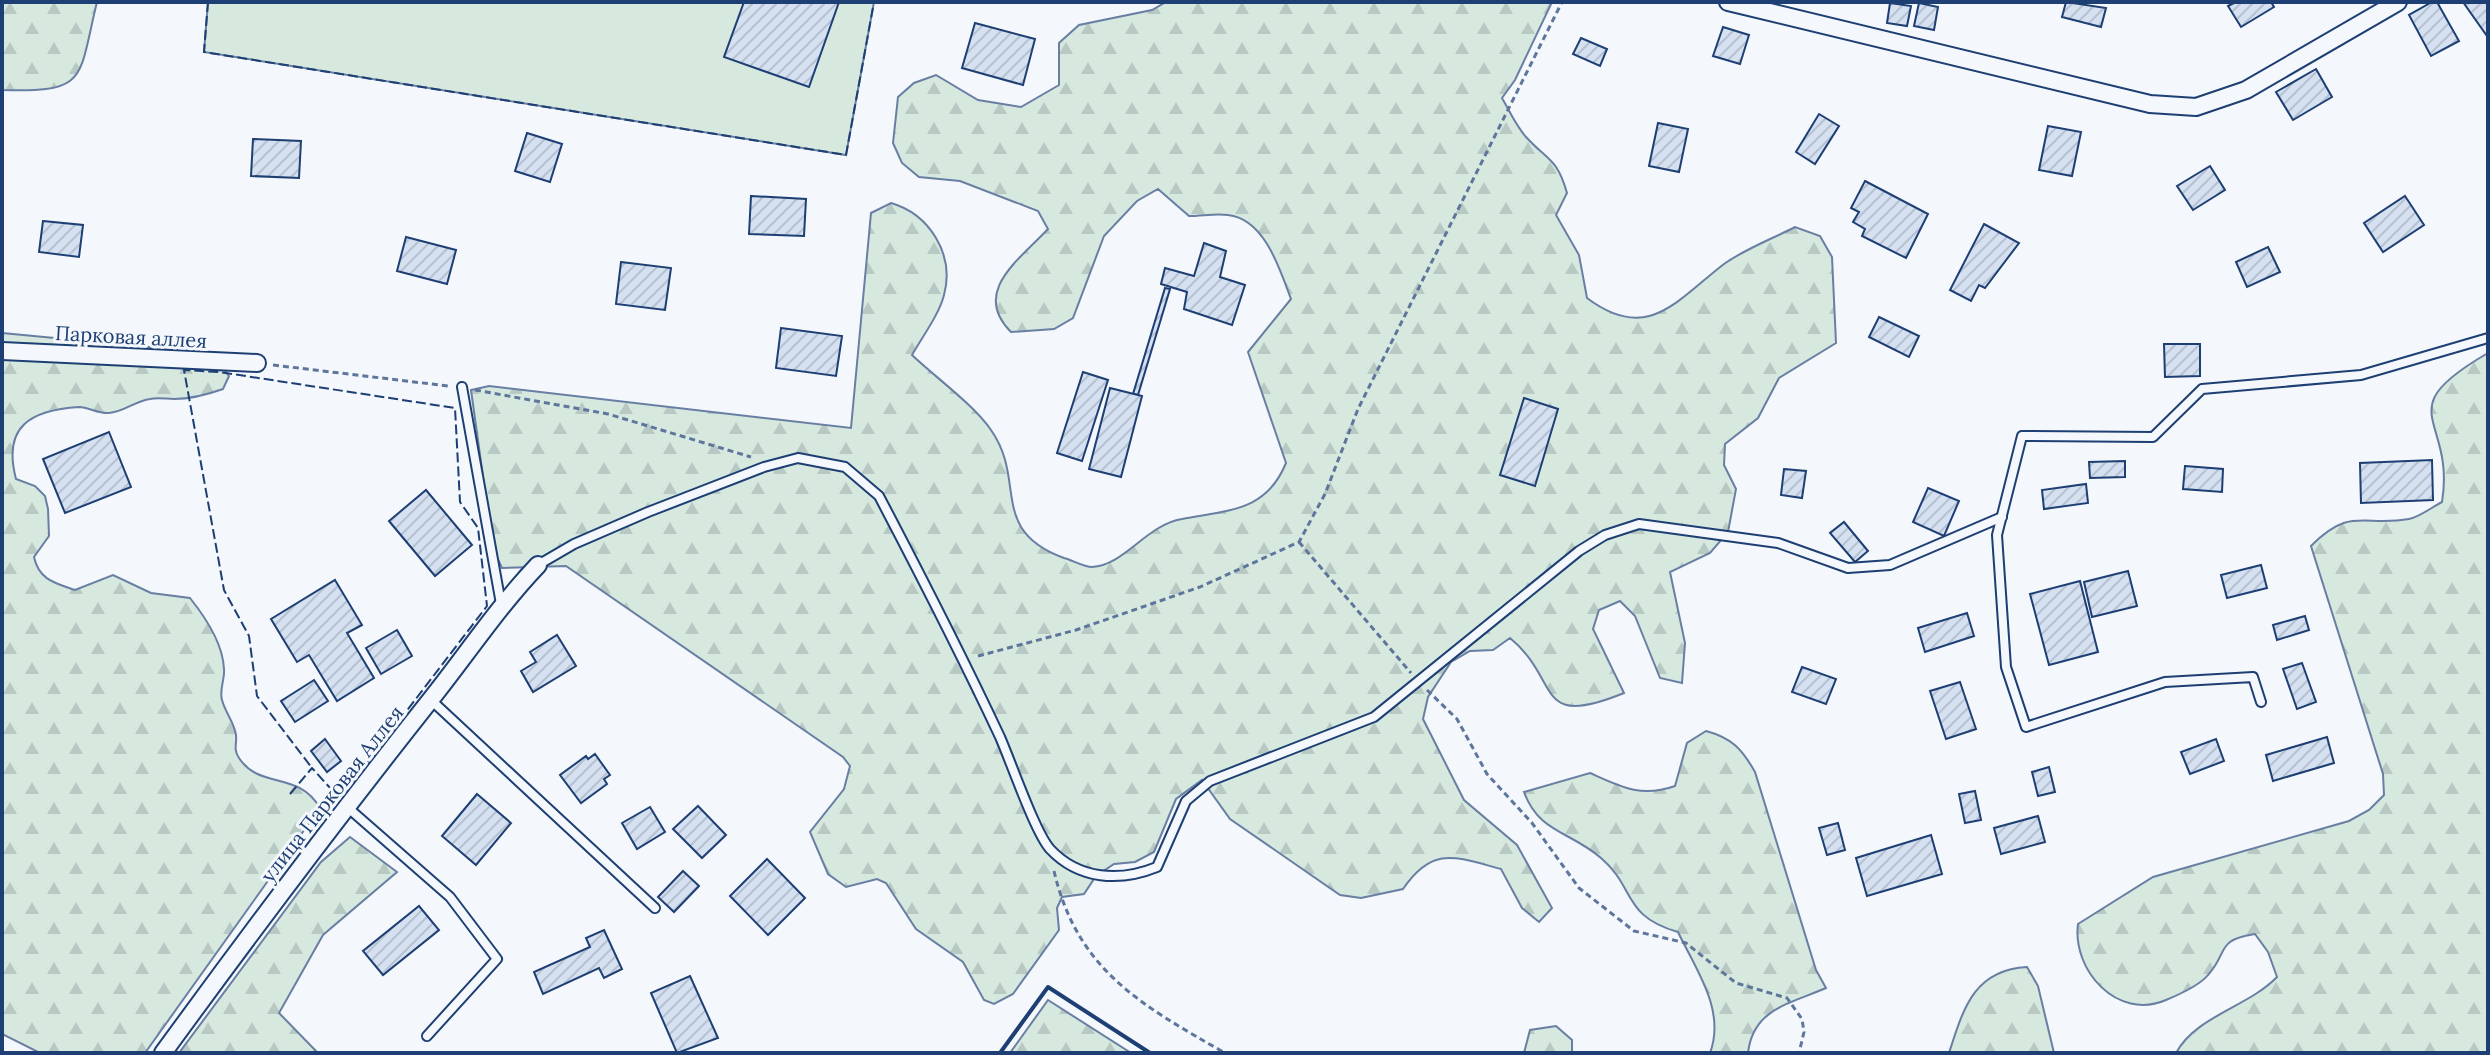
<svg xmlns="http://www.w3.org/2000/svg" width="2490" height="1055" font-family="Lora,serif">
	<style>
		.forest { fill: url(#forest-firs); stroke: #687fa3; stroke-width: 2 }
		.pitch { fill: #d7e8df; stroke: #687fa3; stroke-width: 2 }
		.building { fill: url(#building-hatch); stroke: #1d3f73; stroke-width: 2 }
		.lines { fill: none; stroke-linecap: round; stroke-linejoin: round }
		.lane-casing { stroke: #1d3f73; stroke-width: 12 }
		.street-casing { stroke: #1d3f73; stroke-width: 20 }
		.path { stroke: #5e769c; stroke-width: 3; stroke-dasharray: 6 4; stroke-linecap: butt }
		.lane { stroke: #f4f7fb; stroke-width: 8 }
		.street { stroke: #f4f7fb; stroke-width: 16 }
		.fence { stroke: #1d3f73; stroke-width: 2; stroke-dasharray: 10 4; stroke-linecap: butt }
		.wall { stroke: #1d3f73; stroke-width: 4 }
		.labels { text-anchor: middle; stroke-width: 6; stroke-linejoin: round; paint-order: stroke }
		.street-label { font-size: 20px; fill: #1d3f73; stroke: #f4f7fb }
	</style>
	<defs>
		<pattern id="forest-firs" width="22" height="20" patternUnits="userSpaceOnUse" patternTransform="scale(2)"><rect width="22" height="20" fill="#d7e8df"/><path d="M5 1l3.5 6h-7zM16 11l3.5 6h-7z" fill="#b8c8c3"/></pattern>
		<pattern id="building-hatch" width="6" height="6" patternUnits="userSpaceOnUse" patternTransform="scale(2)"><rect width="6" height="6" fill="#d5e0f0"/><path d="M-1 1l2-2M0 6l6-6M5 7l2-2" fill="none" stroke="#b6c1d1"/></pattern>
	</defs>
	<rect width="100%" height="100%" fill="#f4f7fb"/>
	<g class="forest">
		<path d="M2,2H97C78,79 89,93 2,90Z"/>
		<path d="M1166,2H1552L1515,80L1502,98C1509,110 1516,126 1526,137C1548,161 1557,158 1567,193L1556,215L1579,255L1587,298C1648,344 1677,300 1724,264C1745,249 1772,239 1795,227L1820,236L1832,257L1836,343L1779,378L1758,418L1725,444L1724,465L1736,489L1728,532L1710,553L1670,572L1685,643L1682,683L1660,678L1635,616L1620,601L1599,610L1593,629L1624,693C1533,730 1562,681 1510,638L1493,650L1470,651L1451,662L1428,697L1423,719L1464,800L1517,845L1552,908L1539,922L1522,908L1501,869C1456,857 1433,845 1403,889L1361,898L1340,895L1230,819L1202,780L1176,799L1154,852L1135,862L1114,864L1096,876L1084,894L1062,897L1057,908L1059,930L1013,994L994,1004L984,1000L963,962L916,929L886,883L877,879L846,887L828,874L810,832L844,789L850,766L843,757L566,566L502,568L493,549L471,390L489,386L851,428L871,213L891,203C929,214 955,254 944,295C939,315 922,337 912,355C935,377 974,405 991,430C1027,481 988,530 1064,558C1072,560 1084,567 1092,567C1125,565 1146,525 1182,519C1228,510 1266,512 1286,463L1248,352L1291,299C1280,270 1265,219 1228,215C1216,213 1202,216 1189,216L1158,189L1137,201L1104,236L1073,318L1054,329L1011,332C971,292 1019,260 1048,229L1038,211L960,181L919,177L902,163L893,143L898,97L914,83L936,75L978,100L1021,107L1059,85V43L1079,25L1152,10Z"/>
		<path d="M2,333L212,353L229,376L223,389C209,394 189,399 174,399C166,399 158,397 150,399C135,401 124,412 109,413C98,414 89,407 79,407C31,410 2,426 16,479L35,486L45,496L48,509L49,536L34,557C39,580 55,583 75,590L113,575L151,593L190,598C206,618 223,643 224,669C225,679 219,690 222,700C225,712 234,722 236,735C237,744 233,749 239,758C260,790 298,770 320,808L145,1053H40L2,1034Z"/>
		<path d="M2488,353V1053H2176C2196,1016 2248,1007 2277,977L2268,952L2255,934C2215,940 2229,952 2208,975C2200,985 2178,995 2166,1000C2117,1021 2072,970 2078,924L2153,877L2349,821L2369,810L2384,795L2383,774L2311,546C2350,506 2363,527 2409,519C2420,517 2432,507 2442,502C2456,416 2386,412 2488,353Z"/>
		<path d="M1706,731C1732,738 1742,749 1755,772L1816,970L1826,988C1789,1004 1753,1009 1748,1053H1710C1726,1010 1696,970 1678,932C1622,916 1636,888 1601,858C1570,831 1539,833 1524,792L1590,773C1621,787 1641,798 1675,786L1687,743Z"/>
		<path d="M350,837L397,872L323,935L279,1013L318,1053H179L321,862Z"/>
		<path d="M2027,967L2038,986L2054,1053H1949C1963,1010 1973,970 2027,967Z"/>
		<path d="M1048,1000L1131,1053H1010Z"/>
		<path d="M1556,1026L1572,1040V1053H1524L1530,1030Z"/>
	</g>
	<path class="pitch" d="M208,2H874L846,155L204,52Z"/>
	<g class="building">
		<path d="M744,2H839L809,87L724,57Z"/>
		<path d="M2066,2L2106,8L2101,27L2062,17Z"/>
		<path d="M2236,2H2271L2274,7L2241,27L2228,6Z"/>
		<path d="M2432,2H2437L2459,41L2431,56L2409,15Z"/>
		<path d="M2463,2H2488V36H2487Z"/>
		<path d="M1890,3L1911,6L1907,26L1887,23Z"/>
		<path d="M1919,3L1938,7L1934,30L1914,26Z"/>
		<path d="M975,23L1035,39L1023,85L962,68Z"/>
		<path d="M1723,27L1749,35L1740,64L1713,56Z"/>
		<path d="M1581,38L1607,49L1600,66L1573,54Z"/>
		<path d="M2316,69L2332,97L2293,120L2276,92Z"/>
		<path d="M1819,114L1839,126L1815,164L1796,152Z"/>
		<path d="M1658,123L1688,129L1679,172L1649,166Z"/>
		<path d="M2048,126L2081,132L2072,176L2039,170Z"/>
		<path d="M527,133L562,144L550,182L515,171Z"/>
		<path d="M253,139L301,141L299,178L251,176Z"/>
		<path d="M2210,166L2225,190L2193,210L2177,186Z"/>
		<path d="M1865,181L1928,214L1906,258L1862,236L1865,229L1853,222L1859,212L1851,208Z"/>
		<path d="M751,196L806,199L804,236L749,234Z"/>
		<path d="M2405,196L2424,225L2383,252L2364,223Z"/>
		<path d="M43,221L83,225L79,257L39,252Z"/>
		<path d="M1984,224L2019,243L1985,288L1979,285L1971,301L1950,290Z"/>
		<path d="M406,237L456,250L447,284L397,271Z"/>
		<path d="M1204,243L1226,251L1220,277L1245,285L1232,325L1184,309L1187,292L1161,284L1165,268L1194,276Z"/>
		<path d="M2268,247L2280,272L2247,287L2236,262Z"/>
		<path d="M621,262L671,268L665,310L616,304Z"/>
		<path d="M1165,288L1170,289L1138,395L1133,394Z"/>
		<path d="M1879,317L1919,336L1909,357L1869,337Z"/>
		<path d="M781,328L842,336L836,376L776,368Z"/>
		<path d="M2164,344H2200V376L2165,377Z"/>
		<path d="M1083,372L1108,380L1082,461L1057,453Z"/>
		<path d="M1110,388L1142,396L1121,477L1089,469Z"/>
		<path d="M1524,398L1558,409L1535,486L1500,475Z"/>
		<path d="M109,432L131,487L65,513L43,459Z"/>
		<path d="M2432,460L2433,500L2361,503L2360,463Z"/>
		<path d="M2125,461V477L2090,478L2089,462Z"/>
		<path d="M2185,466L2223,469L2222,492L2183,489Z"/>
		<path d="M1784,469L1806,471L1802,498L1781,495Z"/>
		<path d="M2086,484L2088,503L2044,509L2042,490Z"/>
		<path d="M1928,488L1959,501L1944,536L1913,522Z"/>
		<path d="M426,490L472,545L435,576L389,521Z"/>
		<path d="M1844,522L1868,551L1855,562L1830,533Z"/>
		<path d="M2261,565L2267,588L2227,598L2221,575Z"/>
		<path d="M2128,571L2137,606L2092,617L2084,582Z"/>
		<path d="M335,580L362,625L347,633L374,678L337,701L309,655L297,662L271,619Z"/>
		<path d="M2080,581L2098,652L2049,665L2030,594Z"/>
		<path d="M1967,613L1974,636L1925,652L1918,628Z"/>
		<path d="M2305,616L2309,630L2277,640L2273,625Z"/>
		<path d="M397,630L412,656L381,674L366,648Z"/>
		<path d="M557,635L576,666L533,692L521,671L536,662L530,652Z"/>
		<path d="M2302,663L2316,702L2297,709L2283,669Z"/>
		<path d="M1802,667L1836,679L1826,704L1792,692Z"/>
		<path d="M314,680L328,701L295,722L281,701Z"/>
		<path d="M1960,682L1976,729L1946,739L1930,691Z"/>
		<path d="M2327,737L2334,763L2273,781L2266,755Z"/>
		<path d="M325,739L341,761L327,772L311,751Z"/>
		<path d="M2216,739L2224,761L2190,774L2181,752Z"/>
		<path d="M595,754L610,775L604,779L607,784L581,803L560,775L586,756L588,759Z"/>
		<path d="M2049,767L2055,792L2038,796L2032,772Z"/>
		<path d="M1975,791L1981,820L1965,823L1959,794Z"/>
		<path d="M477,794L511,823L476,865L442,836Z"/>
		<path d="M698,806L726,835L702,858L673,829Z"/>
		<path d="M650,807L665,832L637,849L622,823Z"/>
		<path d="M2038,816L2045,842L2001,854L1994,828Z"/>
		<path d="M1838,823L1845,850L1827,855L1819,828Z"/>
		<path d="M1931,835L1942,874L1867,896L1856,858Z"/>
		<path d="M767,859L805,898L768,935L730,896Z"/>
		<path d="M683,871L699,886L674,912L658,897Z"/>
		<path d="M419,906L439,930L383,975L363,951Z"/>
		<path d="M604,930L622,969L604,978L599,968L543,994L534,972L590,947L586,938Z"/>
		<path d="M690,976L718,1038L677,1053L651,993Z"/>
	</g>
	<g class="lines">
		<g class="lane-casing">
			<g id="lane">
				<path d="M462,387L501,604"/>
				<path d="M538,565L574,544L648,512L764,467L798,458L845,467L879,496C921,576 962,656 1000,737C1011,762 1035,832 1050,849C1079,880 1120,882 1157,867L1186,801L1210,781L1374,717L1579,551L1605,535L1639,524L1778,543L1848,568L1890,565L2002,517"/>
				<path d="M431,700L655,908"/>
				<path d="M2261,702L2253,677L2165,682L2026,727L2006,667L1997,535L2022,436L2153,437L2202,389L2361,375L2488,338"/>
				<path d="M346,806L450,897L497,959L427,1036"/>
			</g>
		</g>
		<g class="street-casing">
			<g id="street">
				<path d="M1728,2L2150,104L2196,107L2246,90L2398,2"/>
				<path d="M2,351L257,363"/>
				<path d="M163,1053C249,935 337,818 428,703C465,657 497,608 538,565"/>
			</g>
		</g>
		<g class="path">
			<path d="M273,365L448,386"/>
			<path d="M475,390L608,414L751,457"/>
			<path d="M1299,542L1411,673"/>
			<path d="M978,656L1076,630L1200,587L1299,542L1325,494L1358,409L1562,2"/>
			<path d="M1427,690L1457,719L1487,774L1532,823L1579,888L1634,931L1686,943L1736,983L1787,998L1802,1019L1804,1032L1799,1053"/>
			<path d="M1054,871C1077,970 1141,1005 1225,1053"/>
		</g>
		<use href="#lane" class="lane"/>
		<use href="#street" class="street"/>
		<g class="fence">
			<path d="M208,2L204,52L846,155L874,2"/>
			<path d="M290,794L312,768L331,789L343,794L487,606L478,528L460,502L455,408L219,372L184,370L224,590L249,636L257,696L312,768"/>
		</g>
		<path class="wall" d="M1000,1053L1048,987L1150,1053"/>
	</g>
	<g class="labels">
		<g class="street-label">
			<text transform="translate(131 337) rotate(3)" y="7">Парковая аллея</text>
			<text transform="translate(332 794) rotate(-52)" y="7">улица Парковая Аллея</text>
		</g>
	</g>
	<rect width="2490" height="1055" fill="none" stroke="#1d3f73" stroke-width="8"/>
</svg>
